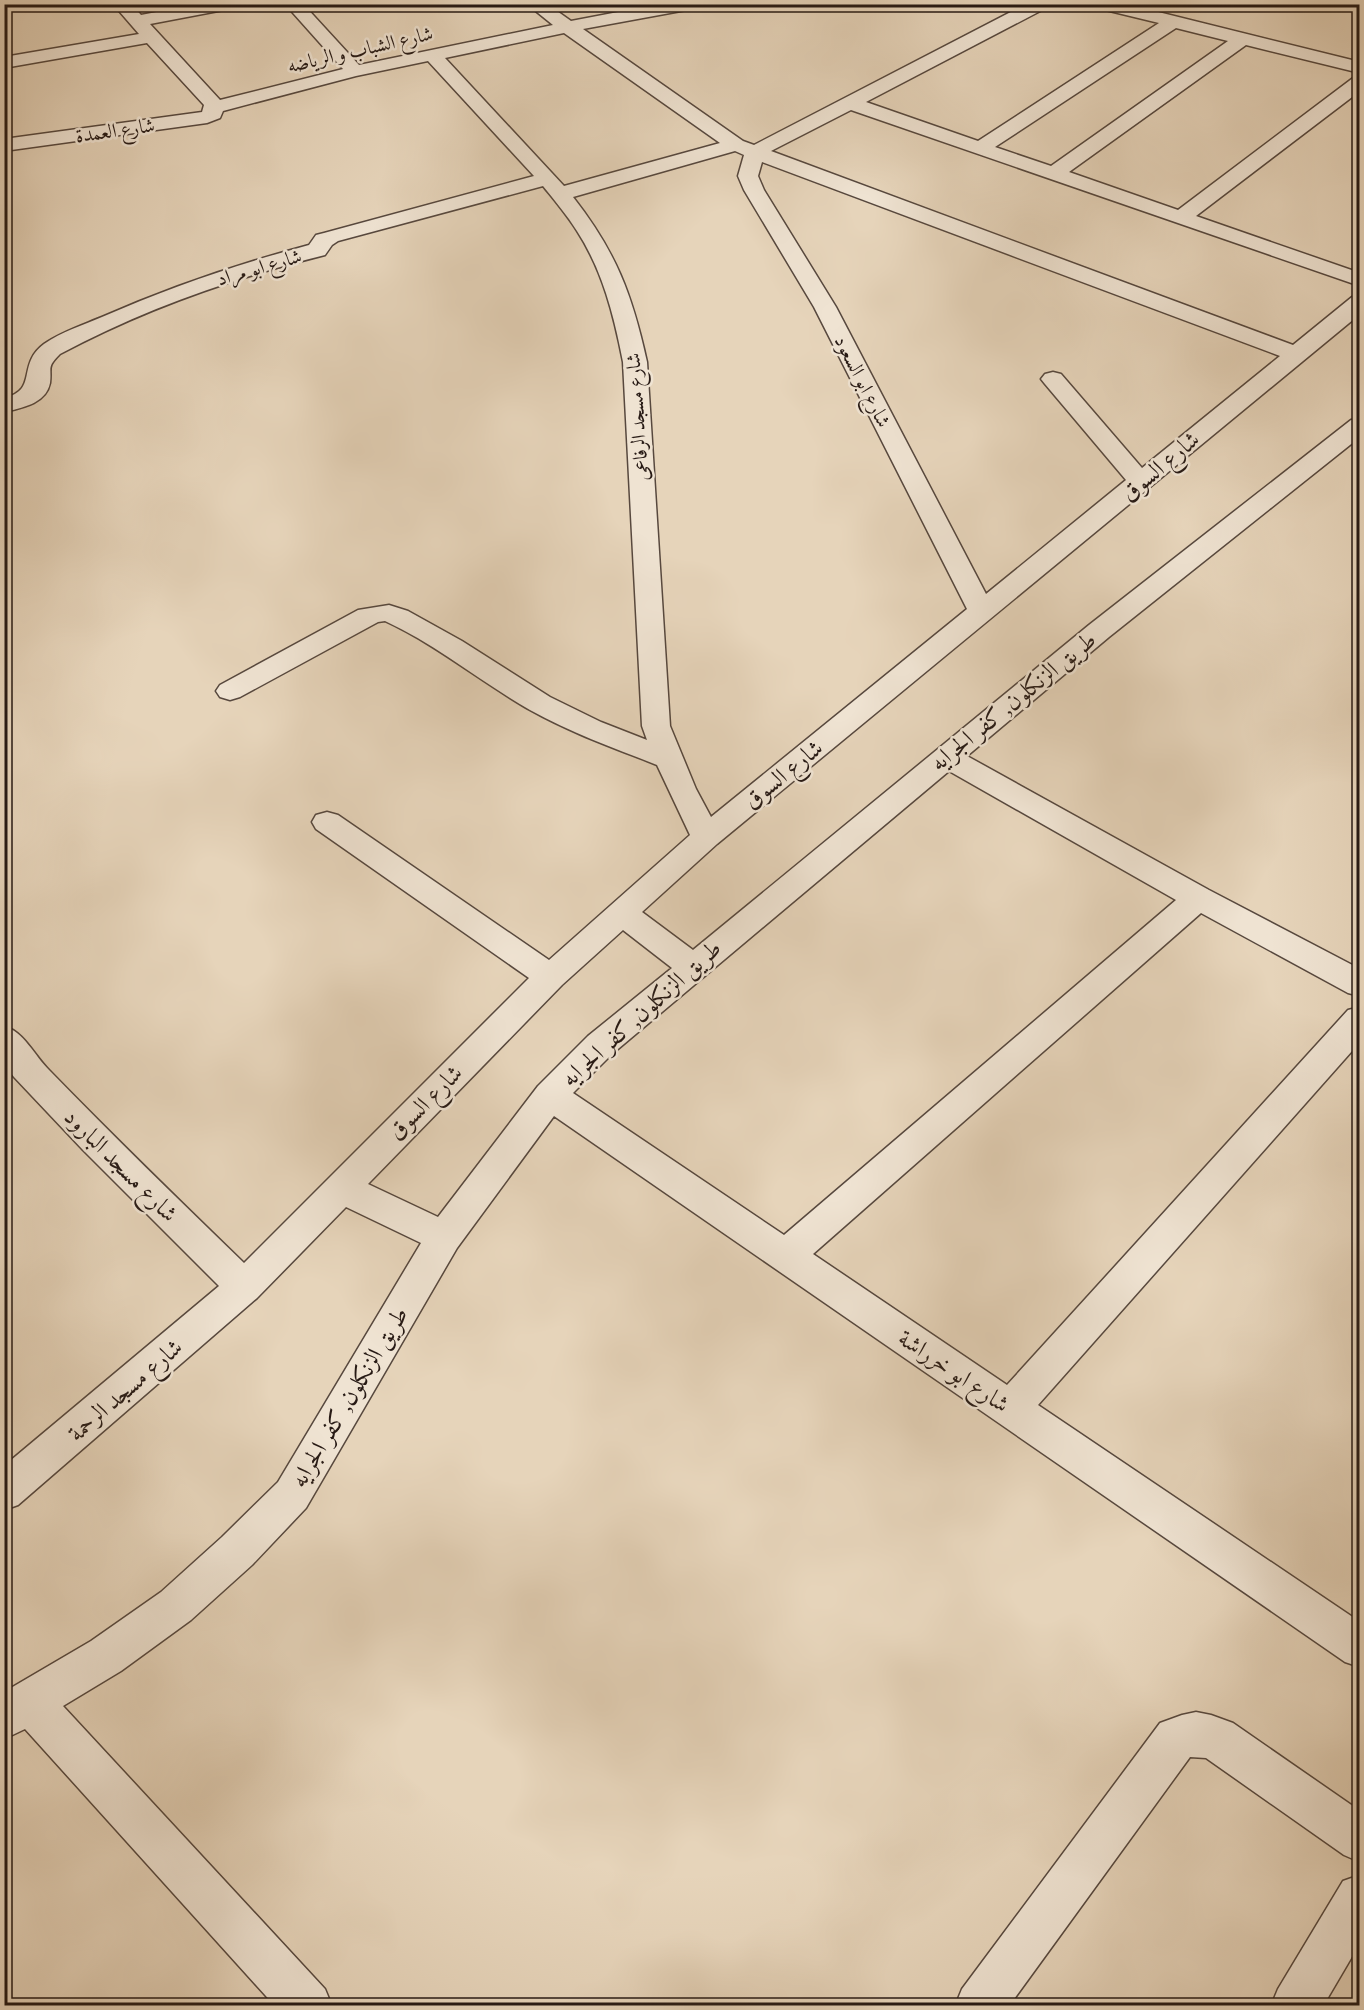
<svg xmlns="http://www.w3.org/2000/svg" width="1364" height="2010" font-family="'EB Garamond',Amiri,serif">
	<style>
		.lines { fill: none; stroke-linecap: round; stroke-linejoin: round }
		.minor-casing { stroke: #57483e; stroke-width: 3 }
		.minor { fill: #efe3d2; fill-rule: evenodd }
		.labels { text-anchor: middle; stroke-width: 5; stroke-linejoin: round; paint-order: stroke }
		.far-street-label { font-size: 20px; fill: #271a15; stroke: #efe3d2 }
		.street-label { font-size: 24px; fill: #271a15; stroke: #efe3d2 }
	</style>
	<rect width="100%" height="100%" fill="#e6d4ba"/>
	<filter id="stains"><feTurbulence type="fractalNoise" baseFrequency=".00333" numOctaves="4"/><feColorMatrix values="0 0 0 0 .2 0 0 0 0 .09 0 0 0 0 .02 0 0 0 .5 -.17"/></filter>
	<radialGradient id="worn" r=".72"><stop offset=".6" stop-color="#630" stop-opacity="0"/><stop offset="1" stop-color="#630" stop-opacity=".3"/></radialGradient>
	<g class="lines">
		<g class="minor-casing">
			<g id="minor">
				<path d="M113,4H131L141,15L198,4H237L229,9L150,24L220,100L343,69L285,4H303L359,65L553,25L527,4H547L571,21L660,4H700L692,9L583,29L743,141L754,145L1026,4H1048L1046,8L866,102L978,141L1159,23L1097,8L1095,4H1126L1360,62V73L1246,45L1069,172L1178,210L1353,78L1360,76V91L1196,216L1360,273V286L851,110L771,151L1293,345L1352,297L1360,295V314L717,844L642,912L693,950L1089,625L1351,420L1360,418V437L1109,637L967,756L1209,890L1360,969V996L1348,993L1201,913L813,1254L1007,1385L1348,1010L1360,1007V1042L1038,1405L1360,1622V1667L1345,1662L554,1116L457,1248L306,1508L252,1565L191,1620L121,1671L63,1706L325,1989L332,2006H275L25,1729L4,1739V1692L91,1641L161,1592L222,1537L278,1482L421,1243L346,1207L257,1298L18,1505L4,1510V1466L219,1286L83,1150L14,1077L4,1064V1026C24,1032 34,1055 49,1070C112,1135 178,1199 244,1263L529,978L316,829L312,822L316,815L327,812L338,815L549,960L690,835L657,765C614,748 571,733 530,710C481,682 437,645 385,621L378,622L240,697L230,700L220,697L216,691L220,685L358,610L389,605L408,611L462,641L550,697L601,722L647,740L642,726L623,362C614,316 603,271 577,231C567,215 555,201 543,186L338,241L332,245L325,255C233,278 144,309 60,354C46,368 52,367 50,383C46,404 21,408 4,412V398C39,390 16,365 44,344C61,332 83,325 102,317C170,287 238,264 309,245L316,235L324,233L534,176L428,61L356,76L223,111L220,118L207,123L4,151V139L202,112L204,105L147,43L4,68V57L139,34ZM1176,28L1228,41L1051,166L995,147ZM564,33L720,143L564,186L445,58ZM735,151L744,155L738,176L744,190L814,307L967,609L711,817L696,789L670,726L647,362C632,294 616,252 573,197ZM762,162L1280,356L1142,468L1061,374L1053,372L1045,374L1041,379L1045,384L1126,480L986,594L836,307L764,190L758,176ZM949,771L1176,900L784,1235L573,1093L612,1054ZM623,930L672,968L588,1036L538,1086L438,1217L368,1184L562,985Z"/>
				<path d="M1196,1712L1211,1715L1233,1723L1360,1811V1862L1344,1855L1206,1758L1190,1757L1009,2006H955L962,1989L1160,1723L1182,1715Z"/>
				<path d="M1360,1875V1943L1323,2006H1271L1278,1989L1343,1881Z"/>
			</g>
		</g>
		<use href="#minor" class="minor"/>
	</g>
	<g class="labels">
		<g class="far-street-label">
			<text transform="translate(360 49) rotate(-13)" y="7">شارع الشباب و الرياضه</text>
			<text transform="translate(115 130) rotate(-8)" y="7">شارع العمدة</text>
			<text transform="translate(259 267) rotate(-16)" y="7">شارع ابو مراد</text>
			<text transform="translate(863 381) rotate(63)" y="7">شارع ابو السعود</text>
			<text transform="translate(637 417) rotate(-94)" y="7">شارع مسجد الرفاعى</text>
		</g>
		<g class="street-label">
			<text transform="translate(1160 466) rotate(-40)" y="8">شارع السوق</text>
			<text transform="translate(1013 701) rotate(-39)" y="8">طريق الزنكلون, كفر الجرايه</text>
			<text transform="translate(783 774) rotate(-39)" y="8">شارع السوق</text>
			<text transform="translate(641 1013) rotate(-42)" y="8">طريق الزنكلون, كفر الجرايه</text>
			<text transform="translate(425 1102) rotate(-45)" y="8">شارع السوق</text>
			<text transform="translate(121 1165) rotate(45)" y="8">شارع مسجد البارود</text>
			<text transform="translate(954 1371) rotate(34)" y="8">شارع ابو خرراشة</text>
			<text transform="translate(125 1390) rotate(-41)" y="8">شارع مسجد الرحمة</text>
			<text transform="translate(349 1397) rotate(-59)" y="8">طريق الزنكلون, كفر الجرايه</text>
		</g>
	</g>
	<rect width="1364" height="2010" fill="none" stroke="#e6d4ba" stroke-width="24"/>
	<rect x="6" y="6" width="1352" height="1998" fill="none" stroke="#271a15" stroke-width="3"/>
	<rect x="12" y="12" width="1340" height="1986" fill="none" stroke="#271a15" stroke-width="1.5"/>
	<rect width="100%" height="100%" filter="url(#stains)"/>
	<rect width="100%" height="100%" fill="url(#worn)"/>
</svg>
